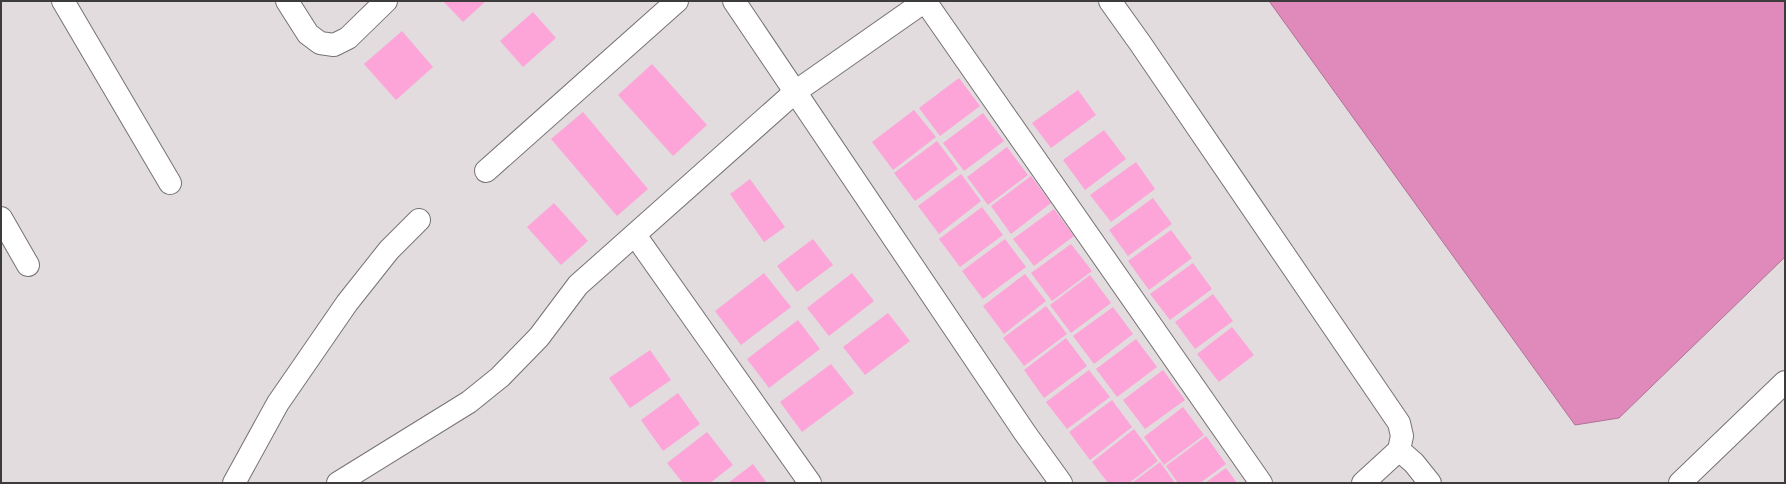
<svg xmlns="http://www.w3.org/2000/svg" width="1786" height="484" font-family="Montserrat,sans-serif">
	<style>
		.water { fill: #e08abc; stroke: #af7296 }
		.building { fill: #fda4d8 }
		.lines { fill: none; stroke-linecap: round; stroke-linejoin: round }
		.street-casing { stroke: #777274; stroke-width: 24 }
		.street { stroke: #fff; stroke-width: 22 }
	</style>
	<rect width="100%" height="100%" fill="#e2dcdf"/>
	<path class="water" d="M1269,1H1785V257L1619,418L1575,425Z"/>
	<g class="building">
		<path d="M443,1H486L463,22Z"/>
		<path d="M533,12L556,38L523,67L500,41Z"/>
		<path d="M402,31L433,67L396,100L364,64Z"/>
		<path d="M652,64L707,125L673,156L618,95Z"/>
		<path d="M959,78L980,106L940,136L919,108Z"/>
		<path d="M1078,90L1096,115L1051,148L1032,123Z"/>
		<path d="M914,110L936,137L893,170L872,142Z"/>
		<path d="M583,112L648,189L617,216L551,139Z"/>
		<path d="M983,113L1004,141L964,171L943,143Z"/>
		<path d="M1104,130L1126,159L1085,190L1063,160Z"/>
		<path d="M937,141L958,169L915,201L894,173Z"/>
		<path d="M1007,147L1028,175L988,205L967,177Z"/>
		<path d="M1136,162L1155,189L1111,222L1090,195Z"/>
		<path d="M961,174L981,201L939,234L918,206Z"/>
		<path d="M1031,176L1051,203L1011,234L991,206Z"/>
		<path d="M750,179L785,227L764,242L730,194Z"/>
		<path d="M1153,198L1172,224L1128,256L1109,230Z"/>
		<path d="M554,203L588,241L561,265L527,227Z"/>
		<path d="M982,207L1003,235L960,267L939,239Z"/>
		<path d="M1054,209L1074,236L1034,266L1013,239Z"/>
		<path d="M1171,230L1192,258L1149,290L1128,261Z"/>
		<path d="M813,239L833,265L797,292L777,266Z"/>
		<path d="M1005,239L1026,267L983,299L962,271Z"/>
		<path d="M1071,244L1092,271L1052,301L1031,273Z"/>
		<path d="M1193,263L1212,289L1170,320L1150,294Z"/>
		<path d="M764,273L791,307L741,345L715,311Z"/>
		<path d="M852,273L874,301L829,336L807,308Z"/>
		<path d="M1025,274L1046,301L1004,334L983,306Z"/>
		<path d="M1090,275L1111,303L1071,333L1050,305Z"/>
		<path d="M1213,294L1233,321L1195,349L1175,322Z"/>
		<path d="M1046,306L1067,334L1024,366L1003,338Z"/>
		<path d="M1113,307L1133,334L1094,364L1073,336Z"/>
		<path d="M888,313L910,341L865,375L843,347Z"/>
		<path d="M798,320L820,349L769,388L747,359Z"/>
		<path d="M1232,327L1254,355L1219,382L1197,354Z"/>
		<path d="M1066,338L1087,366L1044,398L1024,370Z"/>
		<path d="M1136,339L1157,367L1117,397L1096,369Z"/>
		<path d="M650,350L671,380L630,408L609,378Z"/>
		<path d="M831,364L854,393L802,432L780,402Z"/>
		<path d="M1089,370L1110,397L1067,429L1046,402Z"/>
		<path d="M1163,370L1185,400L1145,429L1123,400Z"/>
		<path d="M678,393L700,424L663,451L641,420Z"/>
		<path d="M1112,400L1132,427L1090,460L1069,432Z"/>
		<path d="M1183,407L1204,435L1164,465L1144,437Z"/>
		<path d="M1134,429L1158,461L1129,483H1108L1092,462Z"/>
		<path d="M707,432L733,465L710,483H683L667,463Z"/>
		<path d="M1206,436L1226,464L1200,483H1178L1166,466Z"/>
		<path d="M1160,462L1175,483H1132Z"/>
		<path d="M753,464L767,483H728Z"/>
		<path d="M1226,468L1237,483H1205Z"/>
	</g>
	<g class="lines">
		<g class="street-casing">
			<g id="street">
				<path d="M63,1L170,183"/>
				<path d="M287,1L308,34L320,43L334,45L348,38L386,1"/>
				<path d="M734,1L1025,433L1061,483"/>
				<path d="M925,1L1261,483"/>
				<path d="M1110,1L1140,43L1399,423L1402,436L1399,450L1363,483"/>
				<path d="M486,171L677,1"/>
				<path d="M1,218L28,265"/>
				<path d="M635,235L810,483"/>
				<path d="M1399,450L1414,463L1430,483"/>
				<path d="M234,483L278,403L347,303L389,250L419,220"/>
				<path d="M338,483L469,402L500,377L539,337L578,285L795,92L925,1"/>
				<path d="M1680,483L1785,382"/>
			</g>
		</g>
		<use href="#street" class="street"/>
	</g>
	<rect width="1786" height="484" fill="none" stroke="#3e3b3c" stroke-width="4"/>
</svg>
